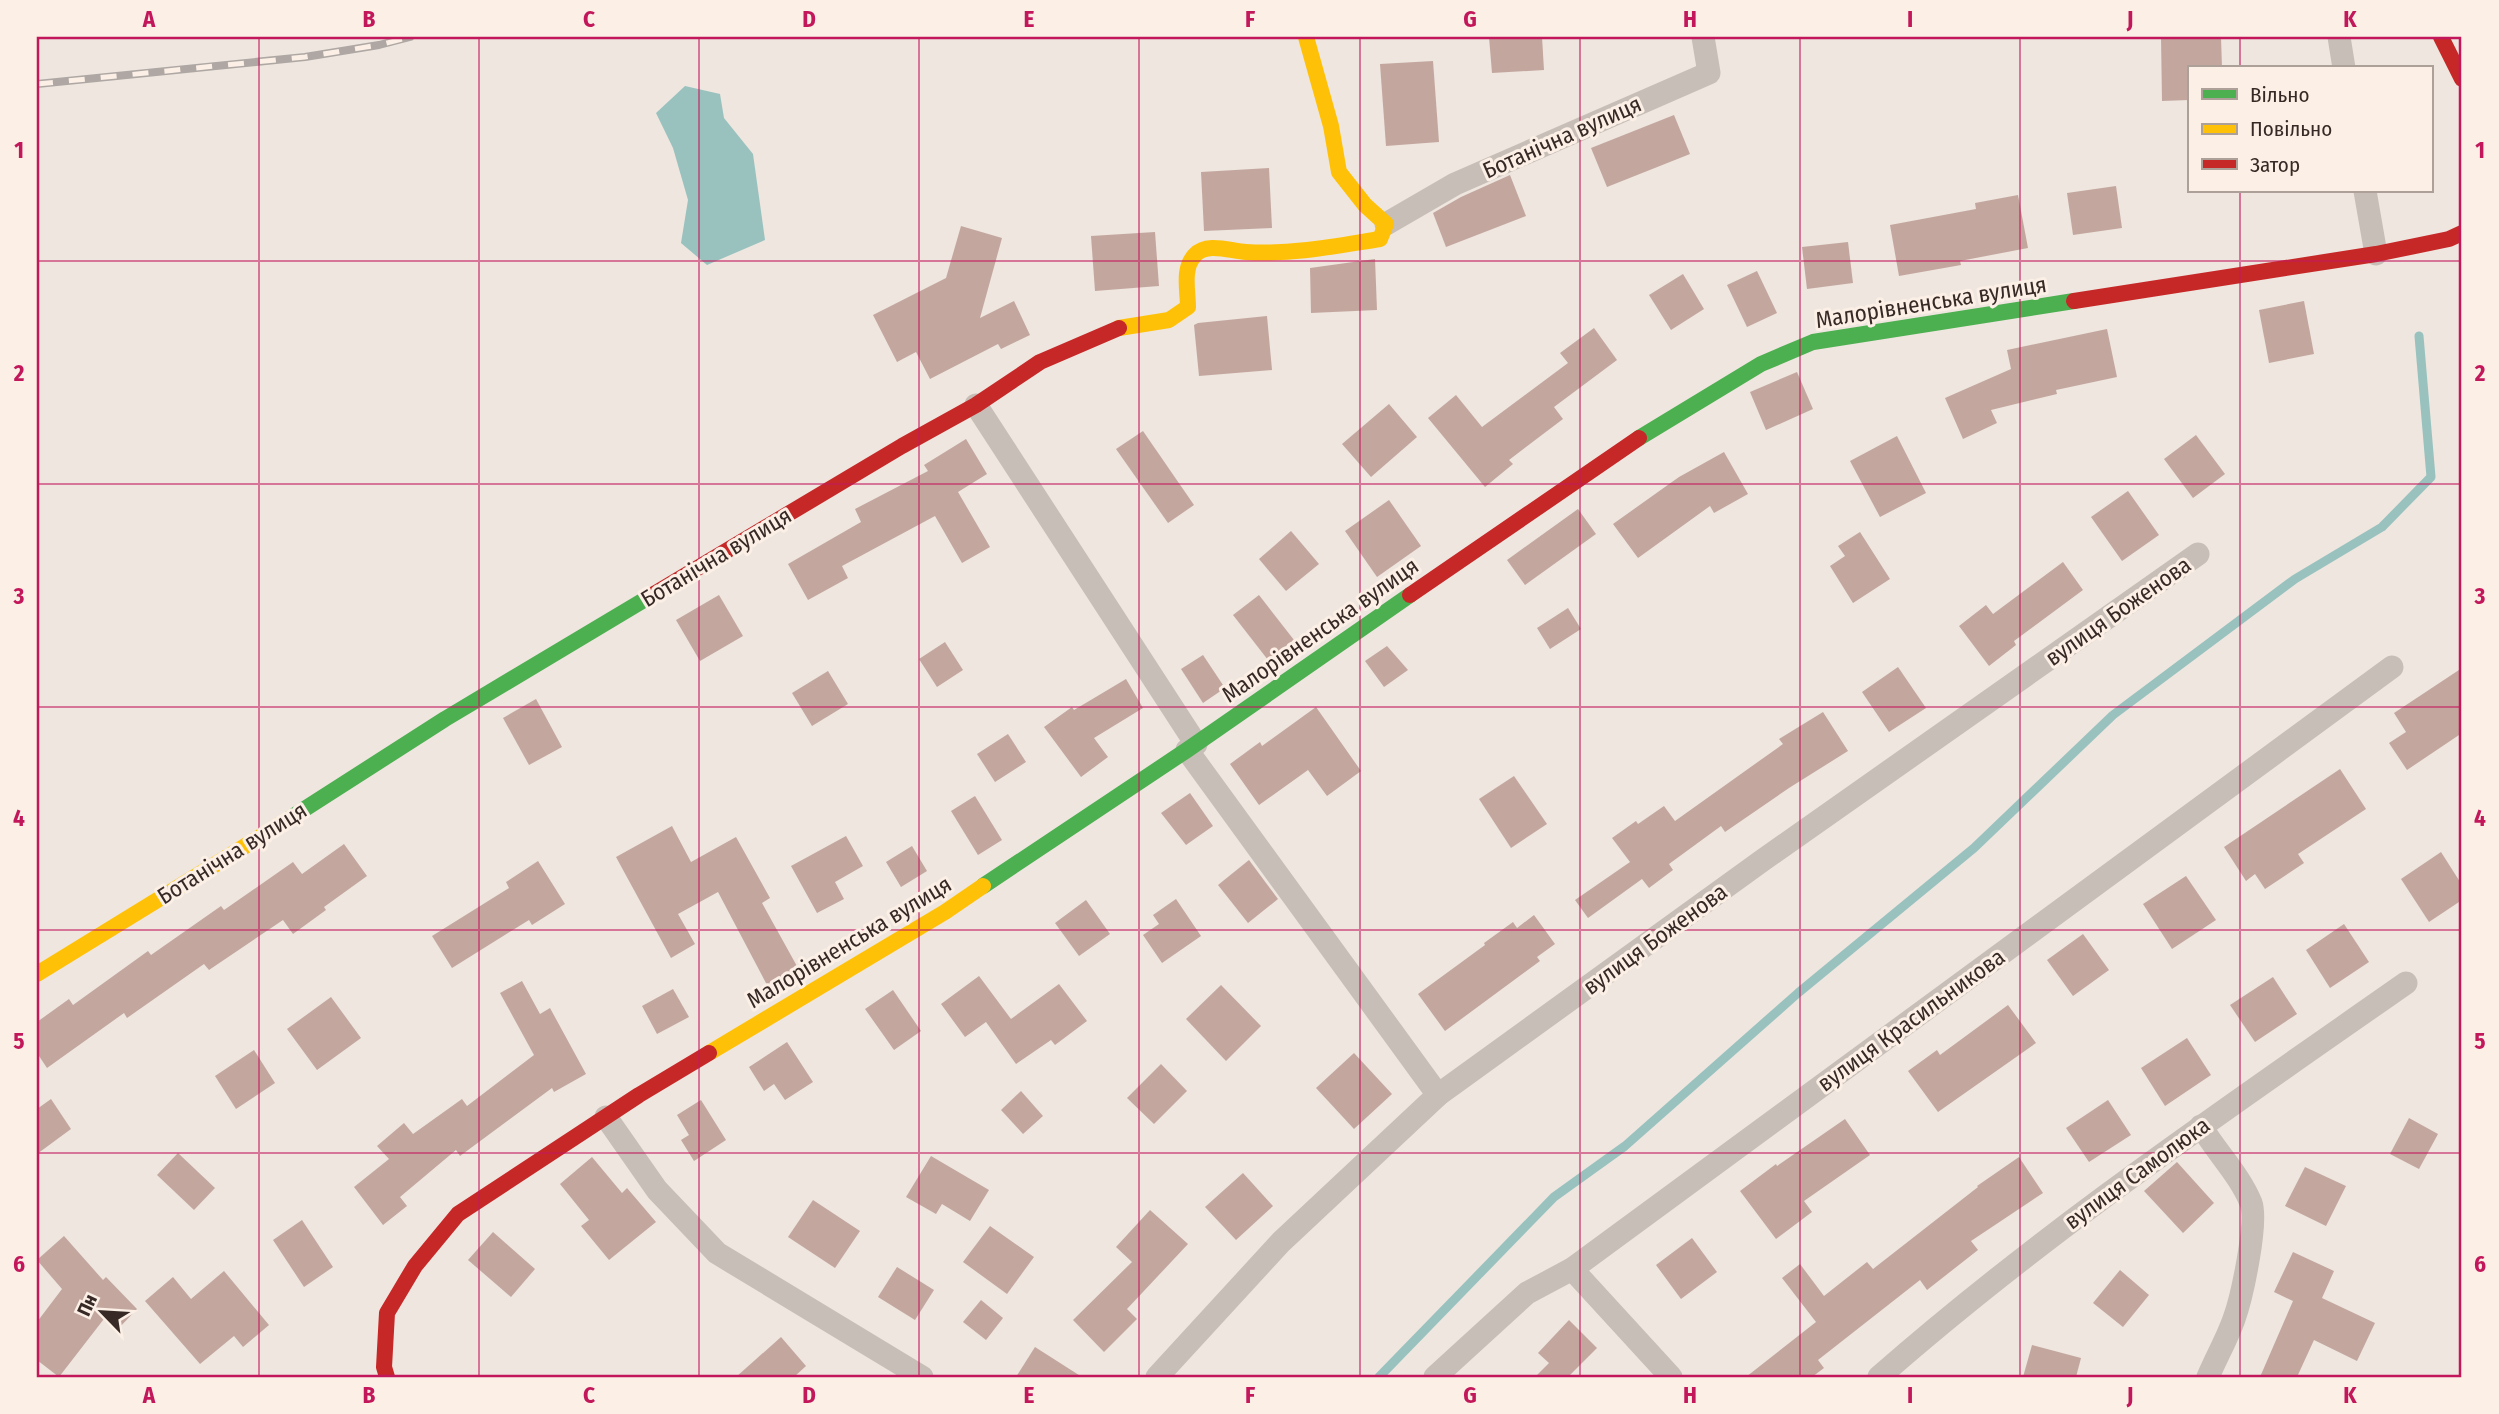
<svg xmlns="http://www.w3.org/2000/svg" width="2499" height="1414" font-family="'Fira Sans Condensed',sans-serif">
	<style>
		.water { fill: #99c2bf }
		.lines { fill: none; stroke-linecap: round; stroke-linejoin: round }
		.stream { stroke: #99c2bf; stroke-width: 9 }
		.building { fill: #c3a79f }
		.street { stroke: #c7beb8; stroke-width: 23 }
		.fast { stroke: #4caf50; stroke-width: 16 }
		.slow { stroke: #ffc107; stroke-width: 16 }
		.jam { stroke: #c62828; stroke-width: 16 }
		.rail-casing { stroke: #aea7a3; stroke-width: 8 }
		.rail { stroke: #fbefe6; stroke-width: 5; stroke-dasharray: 16; stroke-linecap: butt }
		.grid { fill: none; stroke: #c2185b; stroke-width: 2; stroke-opacity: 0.55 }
		.labels { text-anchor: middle; stroke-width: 6; stroke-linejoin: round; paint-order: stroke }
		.street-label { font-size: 23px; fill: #372a26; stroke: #fbefe6 }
		.neatline { fill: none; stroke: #c2185b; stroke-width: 2.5 }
		.grid-label { font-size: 23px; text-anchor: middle; font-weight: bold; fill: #c2185b }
	</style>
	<rect width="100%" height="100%" fill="#eee6df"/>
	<path class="water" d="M685,86L720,94L724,118L753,154L765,240L707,265L681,243L688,200L673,148L656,113Z"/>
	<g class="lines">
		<path class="stream" d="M1379,1377L1554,1197L1625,1146L1798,993L1974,848L2113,715L2295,579L2382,527L2431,477L2419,336"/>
	</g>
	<g class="building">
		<path d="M1489,37H1542L1544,70L1492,73Z"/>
		<path d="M2161,37H2221L2222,68H2189V100L2162,101Z"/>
		<path d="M1433,61L1439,142L1386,146L1380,64Z"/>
		<path d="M1674,115L1690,154L1607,187L1591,148Z"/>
		<path d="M1269,168L1272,228L1204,231L1201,172Z"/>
		<path d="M1510,175L1526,216L1446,247L1433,213L1461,197Z"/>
		<path d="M2116,186L2122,228L2073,235L2067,193Z"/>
		<path d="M2018,195L2028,248L1960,261L1961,265L1899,276L1890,225L1976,209L1975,203Z"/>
		<path d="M961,226L1002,238L980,318L1014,301L1030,335L1001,349L998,344L930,379L916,352L897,362L873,315L946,278Z"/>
		<path d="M1155,232L1159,286L1095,291L1091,236Z"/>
		<path d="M1848,242L1853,283L1807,289L1802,247Z"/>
		<path d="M1375,259L1377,310L1311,313L1310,268Z"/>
		<path d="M1757,271L1777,313L1747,327L1727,285Z"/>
		<path d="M1683,274L1704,309L1671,330L1649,295Z"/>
		<path d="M2304,301L2314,354L2269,363L2259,310Z"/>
		<path d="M1267,316L1272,370L1199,376L1194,325L1198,323Z"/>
		<path d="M1594,328L1617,360L1554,407L1563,419L1509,460L1513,464L1485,487L1428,418L1456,395L1482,427L1568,363L1560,353Z"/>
		<path d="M2107,329L2117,377L2056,390L2057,394L1991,410L1997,423L1963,439L1945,398L2011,369L2007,350Z"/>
		<path d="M1797,372L1813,409L1766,430L1750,392Z"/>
		<path d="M1389,404L1417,437L1371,477L1342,444Z"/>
		<path d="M1143,431L1194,505L1168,523L1116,449Z"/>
		<path d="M2196,435L2225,474L2193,498L2164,459Z"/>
		<path d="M1897,436L1926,493L1880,517L1850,461Z"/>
		<path d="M966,439L987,474L958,492L990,547L962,563L935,516L842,566L848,578L808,600L788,564L861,522L855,509L928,471L924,465Z"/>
		<path d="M1724,452L1748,494L1714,513L1710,506L1638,558L1613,524L1679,477Z"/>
		<path d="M2128,491L2159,535L2122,561L2091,517Z"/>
		<path d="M1389,500L1421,546L1377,577L1345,531Z"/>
		<path d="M1578,509L1596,534L1525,585L1507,560Z"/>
		<path d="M1291,531L1319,564L1286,591L1259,559Z"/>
		<path d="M1860,532L1890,579L1853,603L1830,566L1845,556L1838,546Z"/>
		<path d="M2063,562L2083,590L2014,641L2016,645L1989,666L1959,626L1986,605L1993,614Z"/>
		<path d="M719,595L743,636L700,661L676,620Z"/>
		<path d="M1259,595L1294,640L1268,660L1233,615Z"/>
		<path d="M1568,608L1581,629L1550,649L1537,628Z"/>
		<path d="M945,642L963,670L937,687L919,659Z"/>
		<path d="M1387,646L1408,670L1384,687L1365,661Z"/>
		<path d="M1203,655L1225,688L1203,703L1181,669Z"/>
		<path d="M1898,667L1926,708L1889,732L1862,692Z"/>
		<path d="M2462,668V733L2407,770L2389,743L2406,732L2394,713Z"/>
		<path d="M828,671L848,704L812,726L792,693Z"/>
		<path d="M1126,679L1143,708L1094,738L1108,757L1081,777L1044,727L1072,707L1074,710Z"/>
		<path d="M536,699L562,747L529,765L503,718Z"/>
		<path d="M1316,707L1361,771L1327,796L1308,770L1259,805L1230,764L1260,742L1262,746Z"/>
		<path d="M1823,712L1848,751L1789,788L1725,832L1721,826L1669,864L1673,870L1649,888L1642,879L1588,918L1575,900L1630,862L1612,838L1636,821L1638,824L1664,806L1675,821L1783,744L1779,739Z"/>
		<path d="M1008,734L1026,762L995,782L977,754Z"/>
		<path d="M2340,769L2366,809L2298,854L2304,863L2265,889L2255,874L2246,881L2224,847Z"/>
		<path d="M1514,776L1547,824L1511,848L1479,799Z"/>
		<path d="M1190,793L1213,826L1186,845L1161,813Z"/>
		<path d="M975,796L1002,840L978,855L951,811Z"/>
		<path d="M672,826L691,862L736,837L770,898L762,903L798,968L767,985L718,892L678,914L695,944L671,958L616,857Z"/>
		<path d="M846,836L863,866L835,882L844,899L817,913L791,866Z"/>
		<path d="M344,844L367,876L324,907L326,910L293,934L283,920L209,970L204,964L127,1018L124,1013L47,1068L37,1053V1022L69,999L73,1005L148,951L151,955L221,906L224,910L293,862L302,874Z"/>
		<path d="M912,846L927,871L901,887L886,862Z"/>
		<path d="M2441,852L2462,885V900L2429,922L2401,879Z"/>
		<path d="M1249,860L1278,899L1248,923L1218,885Z"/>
		<path d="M538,861L565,904L532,925L529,920L452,968L432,936L509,888L506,882Z"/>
		<path d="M2186,876L2216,920L2172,949L2143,904Z"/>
		<path d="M1176,899L1201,936L1162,963L1143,935L1159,924L1153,915Z"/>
		<path d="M1086,900L1110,934L1079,956L1055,923Z"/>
		<path d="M1534,915L1555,944L1537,957L1540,961L1445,1031L1418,994L1485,945L1484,943L1513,922L1517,928Z"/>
		<path d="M2344,924L2369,962L2330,988L2306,950Z"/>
		<path d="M2083,934L2109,970L2073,996L2047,960Z"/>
		<path d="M979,976L1011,1019L1059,984L1087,1021L1055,1045L1051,1040L1016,1064L986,1022L965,1037L941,1004Z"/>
		<path d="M2273,977L2297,1014L2255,1042L2230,1005Z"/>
		<path d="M522,981L540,1014L550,1008L586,1074L554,1092L552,1088L460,1156L456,1150L400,1197L407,1206L383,1225L354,1187L389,1159L377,1146L404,1123L413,1134L462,1099L467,1106L534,1055L500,993Z"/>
		<path d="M1221,985L1261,1026L1226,1061L1186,1019Z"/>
		<path d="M673,989L689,1017L657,1034L642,1006Z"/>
		<path d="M893,990L921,1031L894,1050L865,1009Z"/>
		<path d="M331,997L361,1038L317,1070L287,1029Z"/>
		<path d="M2008,1005L2036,1043L1938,1112L1908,1071L1937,1050L1940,1055Z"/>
		<path d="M2187,1038L2211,1075L2165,1106L2141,1068Z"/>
		<path d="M787,1042L813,1082L785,1100L774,1084L764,1091L749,1067Z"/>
		<path d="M254,1050L275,1083L236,1109L215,1076Z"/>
		<path d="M1354,1053L1392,1094L1354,1129L1316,1088Z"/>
		<path d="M1161,1064L1187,1091L1154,1124L1127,1098Z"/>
		<path d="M1021,1091L1043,1116L1023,1134L1001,1110Z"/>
		<path d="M51,1099L71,1129L37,1154V1109Z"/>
		<path d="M701,1100L726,1140L694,1161L681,1140L689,1135L677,1115Z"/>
		<path d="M2108,1100L2131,1135L2089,1162L2066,1128Z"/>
		<path d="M2409,1118L2438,1134L2419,1169L2390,1154Z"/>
		<path d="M1845,1119L1870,1155L1804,1201L1812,1212L1776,1239L1740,1191L1776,1164L1777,1166Z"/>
		<path d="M178,1153L215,1188L194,1210L157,1175Z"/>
		<path d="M931,1156L989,1190L970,1221L942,1204L936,1214L906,1197Z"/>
		<path d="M592,1157L622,1193L627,1188L656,1222L609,1260L581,1226L589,1220L560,1184Z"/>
		<path d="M2019,1157L2043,1193L1971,1241L1978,1250L1927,1290L1920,1280L1818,1360L1824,1368L1812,1377H1746L1816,1322L1782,1278L1800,1264L1824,1296L1867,1262L1873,1269L1978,1187L1977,1186Z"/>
		<path d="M2177,1162L2214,1203L2183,1233L2144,1191Z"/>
		<path d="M2305,1167L2346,1186L2326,1226L2285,1206Z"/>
		<path d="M1243,1173L1273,1206L1236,1240L1205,1207Z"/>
		<path d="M813,1200L860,1231L835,1268L788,1237Z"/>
		<path d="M1150,1210L1188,1244L1127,1309L1137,1319L1104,1352L1073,1320L1132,1262L1116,1247Z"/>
		<path d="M302,1220L333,1267L304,1287L273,1240Z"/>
		<path d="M990,1226L1034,1257L1007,1294L963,1262Z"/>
		<path d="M493,1232L535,1269L511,1297L468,1260Z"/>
		<path d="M64,1236L103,1280L106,1277L137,1309L119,1328L107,1315L59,1377L37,1360V1322L62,1289L37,1260Z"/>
		<path d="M1692,1238L1717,1272L1681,1299L1656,1265Z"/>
		<path d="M2293,1252L2334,1271L2322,1298L2375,1323L2357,1361L2314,1340L2297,1377H2260L2293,1301L2274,1292Z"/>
		<path d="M897,1267L934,1290L915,1320L878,1297Z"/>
		<path d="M2120,1270L2149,1295L2123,1327L2093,1303Z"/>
		<path d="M224,1271L269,1325L243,1347L234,1336L200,1364L145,1301L173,1277L191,1299Z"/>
		<path d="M981,1300L1003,1318L986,1340L963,1322Z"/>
		<path d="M1569,1320L1597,1348L1568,1377H1535L1549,1363L1538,1353Z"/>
		<path d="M781,1337L806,1366L794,1377H736Z"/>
		<path d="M2032,1345L2081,1358L2076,1377H2023Z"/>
		<path d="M1035,1347L1082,1377H1016Z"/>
	</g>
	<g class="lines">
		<g class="street">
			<path d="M2339,37L2344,68"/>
			<path d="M2365,191L2376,254"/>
			<path d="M1386,224L1455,184L1709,73L1703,37"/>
			<path d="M976,405L1196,744"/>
			<path d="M1187,750L1438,1095"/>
			<path d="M606,1117L657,1190L717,1253L922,1377"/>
			<path d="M2201,1126C2217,1153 2239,1174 2251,1203C2258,1222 2242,1297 2234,1319C2227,1339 2216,1358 2208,1377"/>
			<path d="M1572,1269L1671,1377"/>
			<path d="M1157,1377L1281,1242L1438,1095L1763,860L2198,554"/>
			<path d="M1435,1377L1527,1293L1572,1269L2392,667"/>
			<path d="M1879,1377C2044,1232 2226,1109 2406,983"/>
		</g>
		<g class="fast">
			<path d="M1639,438L1761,364L1813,342L2074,301"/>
			<path d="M289,819L445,719L654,594"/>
			<path d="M983,886L1187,750L1410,595"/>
		</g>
		<g class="slow">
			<path d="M1119,328L1169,320L1188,307C1188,291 1182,268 1195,255C1207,242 1230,251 1246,252C1291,255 1336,246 1380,239L1386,224L1365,205L1339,172L1331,126L1306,37"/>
			<path d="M37,974L289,819"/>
			<path d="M709,1053L945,912L983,886"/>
		</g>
		<g class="jam">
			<path d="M2441,37L2462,79"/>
			<path d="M2074,301L2376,254L2449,239L2462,233"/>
			<path d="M654,594L902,446L976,405L1040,362L1119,328"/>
			<path d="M1410,595L1639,438"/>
			<path d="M387,1377L384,1367L387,1313L415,1266L458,1214L639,1095L709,1053"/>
		</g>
		<g class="rail-casing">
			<path id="rail" d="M37,84L305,57L379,45L410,37"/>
		</g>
		<use href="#rail" class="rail"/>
	</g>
	<path class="grid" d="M259,37V1377M479,37V1377M699,37V1377M919,37V1377M1139,37V1377M1360,37V1377M1580,37V1377M1800,37V1377M2020,37V1377M2240,37V68M2240,191V1377M37,261H2462M37,484H2462M37,707H2462M37,930H2462M37,1153H2462"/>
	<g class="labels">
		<g class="street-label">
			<text transform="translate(1562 137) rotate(-24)" y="8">Ботанічна вулиця</text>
			<text transform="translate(1931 302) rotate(-9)" y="8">Малорівненська вулиця</text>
			<text transform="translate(716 557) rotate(-31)" y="8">Ботанічна вулиця</text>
			<text transform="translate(2118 611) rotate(-35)" y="8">вулиця Боженова</text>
			<text transform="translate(1320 630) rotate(-35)" y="8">Малорівненська вулиця</text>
			<text transform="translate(232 853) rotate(-32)" y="8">Ботанічна вулиця</text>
			<text transform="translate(1655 939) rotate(-36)" y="8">вулиця Боженова</text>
			<text transform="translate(849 942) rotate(-31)" y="8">Малорівненська вулиця</text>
			<text transform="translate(1911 1020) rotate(-36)" y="8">вулиця Красильникова</text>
			<text transform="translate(2137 1173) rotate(-36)" y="8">вулиця Самолюка</text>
		</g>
	</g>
	<rect width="2499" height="1414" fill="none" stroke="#fbefe6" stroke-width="77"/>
	<rect x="2188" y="66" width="245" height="126" fill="#fbefe6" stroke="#ada099" stroke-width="2"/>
	<rect x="2202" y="89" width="35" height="10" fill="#4caf50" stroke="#ada099" stroke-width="2"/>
	<text x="2250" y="102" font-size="21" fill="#372a26">Вільно</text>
	<rect x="2202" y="124" width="35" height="10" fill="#ffc107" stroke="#ada099" stroke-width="2"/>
	<text x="2250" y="136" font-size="21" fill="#372a26">Повільно</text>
	<rect x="2202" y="159" width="35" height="10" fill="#c62828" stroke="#ada099" stroke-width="2"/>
	<text x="2250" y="172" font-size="21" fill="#372a26">Затор</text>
	<g transform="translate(102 1312) rotate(295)" stroke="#fbefe6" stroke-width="5" paint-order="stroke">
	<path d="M0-5L12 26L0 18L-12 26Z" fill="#372a26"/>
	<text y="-10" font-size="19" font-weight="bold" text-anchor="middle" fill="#372a26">Пн</text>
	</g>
	<rect x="38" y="38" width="2422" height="1338" class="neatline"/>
	<g class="grid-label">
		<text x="149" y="27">A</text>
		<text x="369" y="27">B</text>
		<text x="589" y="27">C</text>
		<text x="809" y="27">D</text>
		<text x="1029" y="27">E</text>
		<text x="1250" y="27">F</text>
		<text x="1470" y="27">G</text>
		<text x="1690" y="27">H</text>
		<text x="1910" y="27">I</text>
		<text x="2130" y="27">J</text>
		<text x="2350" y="27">K</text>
		<text x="19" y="158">1</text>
		<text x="2480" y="158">1</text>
		<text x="19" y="381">2</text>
		<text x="2480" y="381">2</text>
		<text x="19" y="604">3</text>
		<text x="2480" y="604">3</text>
		<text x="19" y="826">4</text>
		<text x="2480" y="826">4</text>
		<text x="19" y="1049">5</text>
		<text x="2480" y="1049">5</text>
		<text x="19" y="1272">6</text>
		<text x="2480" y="1272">6</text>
		<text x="149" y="1403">A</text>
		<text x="369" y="1403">B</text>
		<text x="589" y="1403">C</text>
		<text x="809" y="1403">D</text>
		<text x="1029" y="1403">E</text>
		<text x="1250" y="1403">F</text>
		<text x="1470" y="1403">G</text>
		<text x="1690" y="1403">H</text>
		<text x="1910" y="1403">I</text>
		<text x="2130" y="1403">J</text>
		<text x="2350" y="1403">K</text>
	</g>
</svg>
